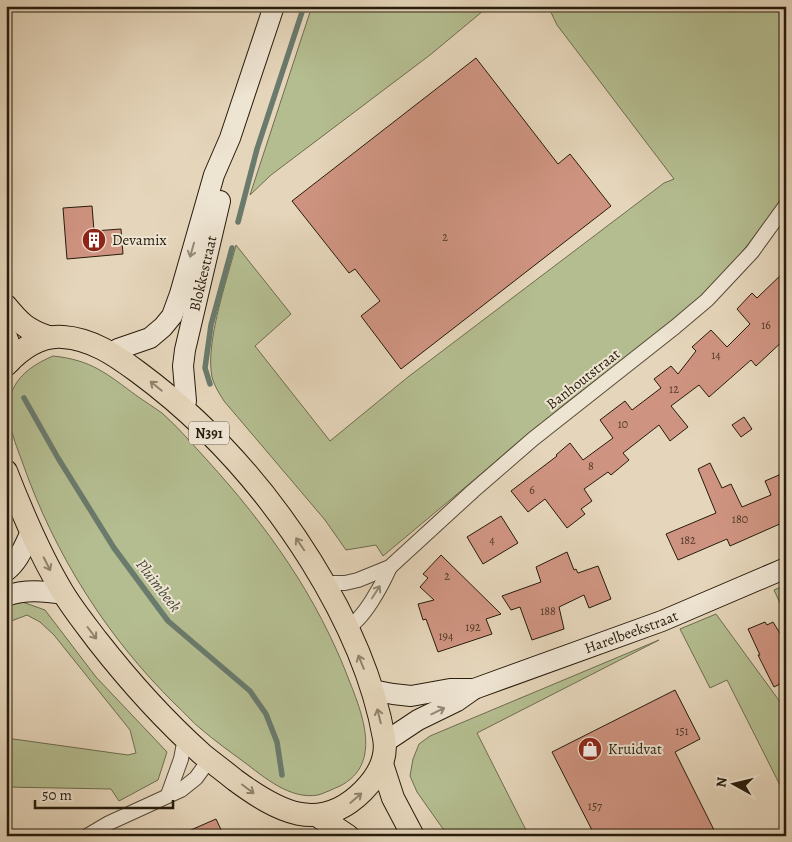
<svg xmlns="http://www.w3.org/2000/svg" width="792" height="842" font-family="Alegreya,serif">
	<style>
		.green { fill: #b4bd90; stroke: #6e6c4e }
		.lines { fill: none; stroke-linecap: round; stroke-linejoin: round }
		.stream { stroke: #6a7a6c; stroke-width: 5.5 }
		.building { fill: #cf9481; stroke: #271c0b }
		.street-casing { stroke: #564a37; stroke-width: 16 }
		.secondary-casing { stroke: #271c0b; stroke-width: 22 }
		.primary-casing { stroke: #271c0b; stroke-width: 24 }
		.street { stroke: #eee4d2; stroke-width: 14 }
		.secondary { stroke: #eee4d2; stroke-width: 20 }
		.primary { stroke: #e5d5ba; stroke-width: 22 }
		.oneway { stroke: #948a78 }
		.oneway2 { stroke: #90826b }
		.labels { text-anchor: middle; stroke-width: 4; stroke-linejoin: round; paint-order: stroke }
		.number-label { font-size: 12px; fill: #513a28 }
		.shield { fill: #eee4d2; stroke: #635847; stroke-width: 1 }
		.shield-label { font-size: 14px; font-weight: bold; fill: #271c0b }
		.poi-label { font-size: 15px; fill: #271c0b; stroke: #eee4d2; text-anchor: start }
		.street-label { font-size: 15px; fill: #271c0b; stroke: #eee4d2 }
		.water-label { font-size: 16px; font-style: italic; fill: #484b3b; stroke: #eee4d2 }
	</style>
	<rect width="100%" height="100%" fill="#e5d5ba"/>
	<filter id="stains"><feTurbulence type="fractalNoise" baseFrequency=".004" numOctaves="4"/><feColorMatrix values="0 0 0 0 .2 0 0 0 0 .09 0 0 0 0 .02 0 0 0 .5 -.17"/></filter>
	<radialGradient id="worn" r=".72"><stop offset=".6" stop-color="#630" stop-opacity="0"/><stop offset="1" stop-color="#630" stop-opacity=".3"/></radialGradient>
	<g class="green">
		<path d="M312,6H489L430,55L271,175L250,195Z"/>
		<path d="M548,6H786V195L777,208L738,257L699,298L656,334L566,403L383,556L376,545L346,550L325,520L224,401C219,393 214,385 212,377C205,343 227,280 236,245L291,314L255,346L330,441L408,377L664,183L674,179L570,42L557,25Z"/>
		<path d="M53,356C92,360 107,374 137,396C145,402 154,407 162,413C178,427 193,445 207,460C267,526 317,596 349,680C362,713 383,764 340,786C333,789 325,793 318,795C290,800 264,777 244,762C229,751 215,741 201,729C192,722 184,712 175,704C107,637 55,555 23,464C15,442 2,413 13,389C21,372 37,363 53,356Z"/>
		<path d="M786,585V616L774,590Z"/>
		<path d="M17,600L45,610L96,677L167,752L158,780L119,801L111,789L6,787V738L128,755L136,753L130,730L54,635L40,622L27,615L6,623V604Z"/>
		<path d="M716,614L786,710V797L727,680L710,688L680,629Z"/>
		<path d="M659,640L477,733L529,836H448L417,792L410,776L413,759L419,744L430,736Z"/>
	</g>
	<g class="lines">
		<g class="stream">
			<path d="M238,222L257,149L304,6"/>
			<path d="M210,384L205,368L211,325L232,248"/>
			<path d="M24,398L58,458L114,548L168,621L250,691L266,714L277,742L282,775"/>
		</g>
	</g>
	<g class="building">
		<path d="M476,58L558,164L570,154L611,206L401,369L361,316L380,301L355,269L349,273L292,201Z"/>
		<path d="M92,206L94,231L121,229L123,254L67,259L63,208Z"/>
		<path d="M786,270V338L756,366L751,360L709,397L699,385L671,406L688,427L670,441L659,425L623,453L629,460L611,475L608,472L584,489L592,501L581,509L585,514L567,528L545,499L528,512L511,491L557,456L556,455L570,443L583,460L613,438L600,420L625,401L632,410L661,388L654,379L671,366L678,374L696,351L692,347L711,330L727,347L750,324L737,309L752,293L757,298Z"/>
		<path d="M744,417L752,429L741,437L732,425Z"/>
		<path d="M710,463L722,488L731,484L742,507L771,495L765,481L786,472V530L782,523L730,546L727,539L678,560L666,534L716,513L698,469Z"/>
		<path d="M501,516L518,543L483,564L467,537Z"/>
		<path d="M567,552L574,570L576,569L578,573L598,566L611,599L589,608L584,595L559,607L564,629L532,640L520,607L511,610L502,596L541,582L536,567Z"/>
		<path d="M441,555L501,614L486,619L492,634L438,652L426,619L423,620L418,604L434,600L420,587L428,578L423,574Z"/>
		<path d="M765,622L767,625L773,622L786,643V681L774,687L758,655H760L748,629Z"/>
		<path d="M675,690L700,739L675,752L717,836H595L552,752Z"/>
		<path d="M216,819L224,836H177Z"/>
	</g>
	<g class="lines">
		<g class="street-casing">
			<g id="street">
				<path d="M325,586L331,583H345L358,580L390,567L473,491L533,439L675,327L707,300L752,252L786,205"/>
				<path d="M347,628C364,619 382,585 390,567"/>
				<path d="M168,795L181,759L185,738"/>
				<path d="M87,836L109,823L181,790L196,778L209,760"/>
			</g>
		</g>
		<g class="secondary-casing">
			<g id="secondary">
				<path d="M113,353L118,349L150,338L163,327L172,316L180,294L214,175L230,138L274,6"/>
				<path id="s1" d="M182,408L186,401L183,366L185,350L220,201"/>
				<path d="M6,571C19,561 24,546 31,532"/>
				<path d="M6,596C25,589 44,591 64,594"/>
				<path d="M372,690L393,694L411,696L450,689H474"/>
				<path id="s2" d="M385,742L418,720L457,701L474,689L662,621L786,568"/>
			</g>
		</g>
		<g class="primary-casing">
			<g id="primary">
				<path d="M6,306C20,323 27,330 48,337"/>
				<path d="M6,337L9,345L10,361"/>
				<path d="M6,365C21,349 41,335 63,337C92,339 115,355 138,372C207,423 266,489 311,561C344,614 373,676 384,738C388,759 377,777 363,791C319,835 277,811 235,780C224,771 213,763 202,754C163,719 129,681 97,640C85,624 72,608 62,591C39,553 22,512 6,471"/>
				<path d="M382,764L393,798L413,836"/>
				<path d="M318,816L348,836"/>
			</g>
		</g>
		<use href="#street" class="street"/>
		<use href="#secondary" class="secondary"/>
		<use href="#primary" class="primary"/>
	</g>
	<defs><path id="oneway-shaft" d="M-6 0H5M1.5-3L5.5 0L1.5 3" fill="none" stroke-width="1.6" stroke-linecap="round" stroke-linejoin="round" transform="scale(1.25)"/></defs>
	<g class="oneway">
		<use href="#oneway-shaft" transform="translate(192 250) rotate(106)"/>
		<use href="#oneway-shaft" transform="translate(376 592) rotate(-57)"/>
		<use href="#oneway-shaft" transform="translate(438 711) rotate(-26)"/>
	</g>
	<g class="oneway2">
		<use href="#oneway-shaft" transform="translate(156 386) rotate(-141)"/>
		<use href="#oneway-shaft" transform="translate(300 544) rotate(-124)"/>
		<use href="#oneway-shaft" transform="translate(47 564) rotate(63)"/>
		<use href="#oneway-shaft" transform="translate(92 633) rotate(53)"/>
		<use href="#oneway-shaft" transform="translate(361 662) rotate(-112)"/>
		<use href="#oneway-shaft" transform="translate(379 716) rotate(-104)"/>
		<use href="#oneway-shaft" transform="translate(248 789) rotate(37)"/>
		<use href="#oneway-shaft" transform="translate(356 798) rotate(-41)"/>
	</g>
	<defs>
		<g id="building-disc" transform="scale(1.25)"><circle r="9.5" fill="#8f2418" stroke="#eee4d2"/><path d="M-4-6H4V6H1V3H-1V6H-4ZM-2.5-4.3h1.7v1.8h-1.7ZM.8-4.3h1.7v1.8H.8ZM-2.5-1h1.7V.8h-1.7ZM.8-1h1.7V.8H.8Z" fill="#fff"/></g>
		<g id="shop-disc" transform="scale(1.25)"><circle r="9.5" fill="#8f2418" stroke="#eee4d2"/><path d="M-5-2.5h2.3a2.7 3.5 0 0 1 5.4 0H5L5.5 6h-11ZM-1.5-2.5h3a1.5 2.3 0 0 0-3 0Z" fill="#fff"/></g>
	</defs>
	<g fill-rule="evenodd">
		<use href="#building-disc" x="94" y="240"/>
		<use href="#shop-disc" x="590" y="749"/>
	</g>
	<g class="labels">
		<g class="number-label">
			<text x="445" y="241">2</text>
			<text x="766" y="329">16</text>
			<text x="716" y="359">14</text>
			<text x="674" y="393">12</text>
			<text x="623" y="428">10</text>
			<text x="591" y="470">8</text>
			<text x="532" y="494">6</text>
			<text x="740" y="523">180</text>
			<text x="492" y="544">4</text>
			<text x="688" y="544">182</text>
			<text x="447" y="580">2</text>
			<text x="548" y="615">188</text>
			<text x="473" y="631">192</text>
			<text x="446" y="640">194</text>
			<text x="682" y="735">151</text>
			<text x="595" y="810">157</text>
		</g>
		<rect class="shield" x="189" y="421.5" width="40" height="23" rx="4"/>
		<g class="shield-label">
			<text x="209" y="438">N391</text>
		</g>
		<g class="poi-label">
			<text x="112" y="245">Devamix</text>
			<text x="608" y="754">Kruidvat</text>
		</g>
		<g class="street-label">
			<text dy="5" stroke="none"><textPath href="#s1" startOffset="138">Blokkestraat</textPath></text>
			<text transform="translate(583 379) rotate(-38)" y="5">Banhoutstraat</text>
			<text dy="5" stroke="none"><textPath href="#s2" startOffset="271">Harelbeekstraat</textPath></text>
		</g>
		<g class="water-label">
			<text transform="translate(159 585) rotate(52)" y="6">Pluimbeek</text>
		</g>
	</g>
	<rect width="792" height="842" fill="none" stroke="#e5d5ba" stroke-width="25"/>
	<rect x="8" y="8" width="777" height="827" fill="none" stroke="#271c0b" stroke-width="2.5"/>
	<rect x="12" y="12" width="767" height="817" fill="none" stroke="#271c0b"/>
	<g transform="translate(734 784) rotate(278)" stroke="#eee4d2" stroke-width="4" paint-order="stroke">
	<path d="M0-4L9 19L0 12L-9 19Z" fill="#271c0b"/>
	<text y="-8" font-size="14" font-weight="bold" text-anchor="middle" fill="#271c0b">N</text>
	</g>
	<path d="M35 800v8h138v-8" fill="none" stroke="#271c0b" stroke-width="2.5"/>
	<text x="42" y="800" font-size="15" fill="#271c0b" stroke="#eee4d2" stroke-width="4" paint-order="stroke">50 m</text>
	<rect width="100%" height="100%" filter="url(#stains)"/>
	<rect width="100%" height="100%" fill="url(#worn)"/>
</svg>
